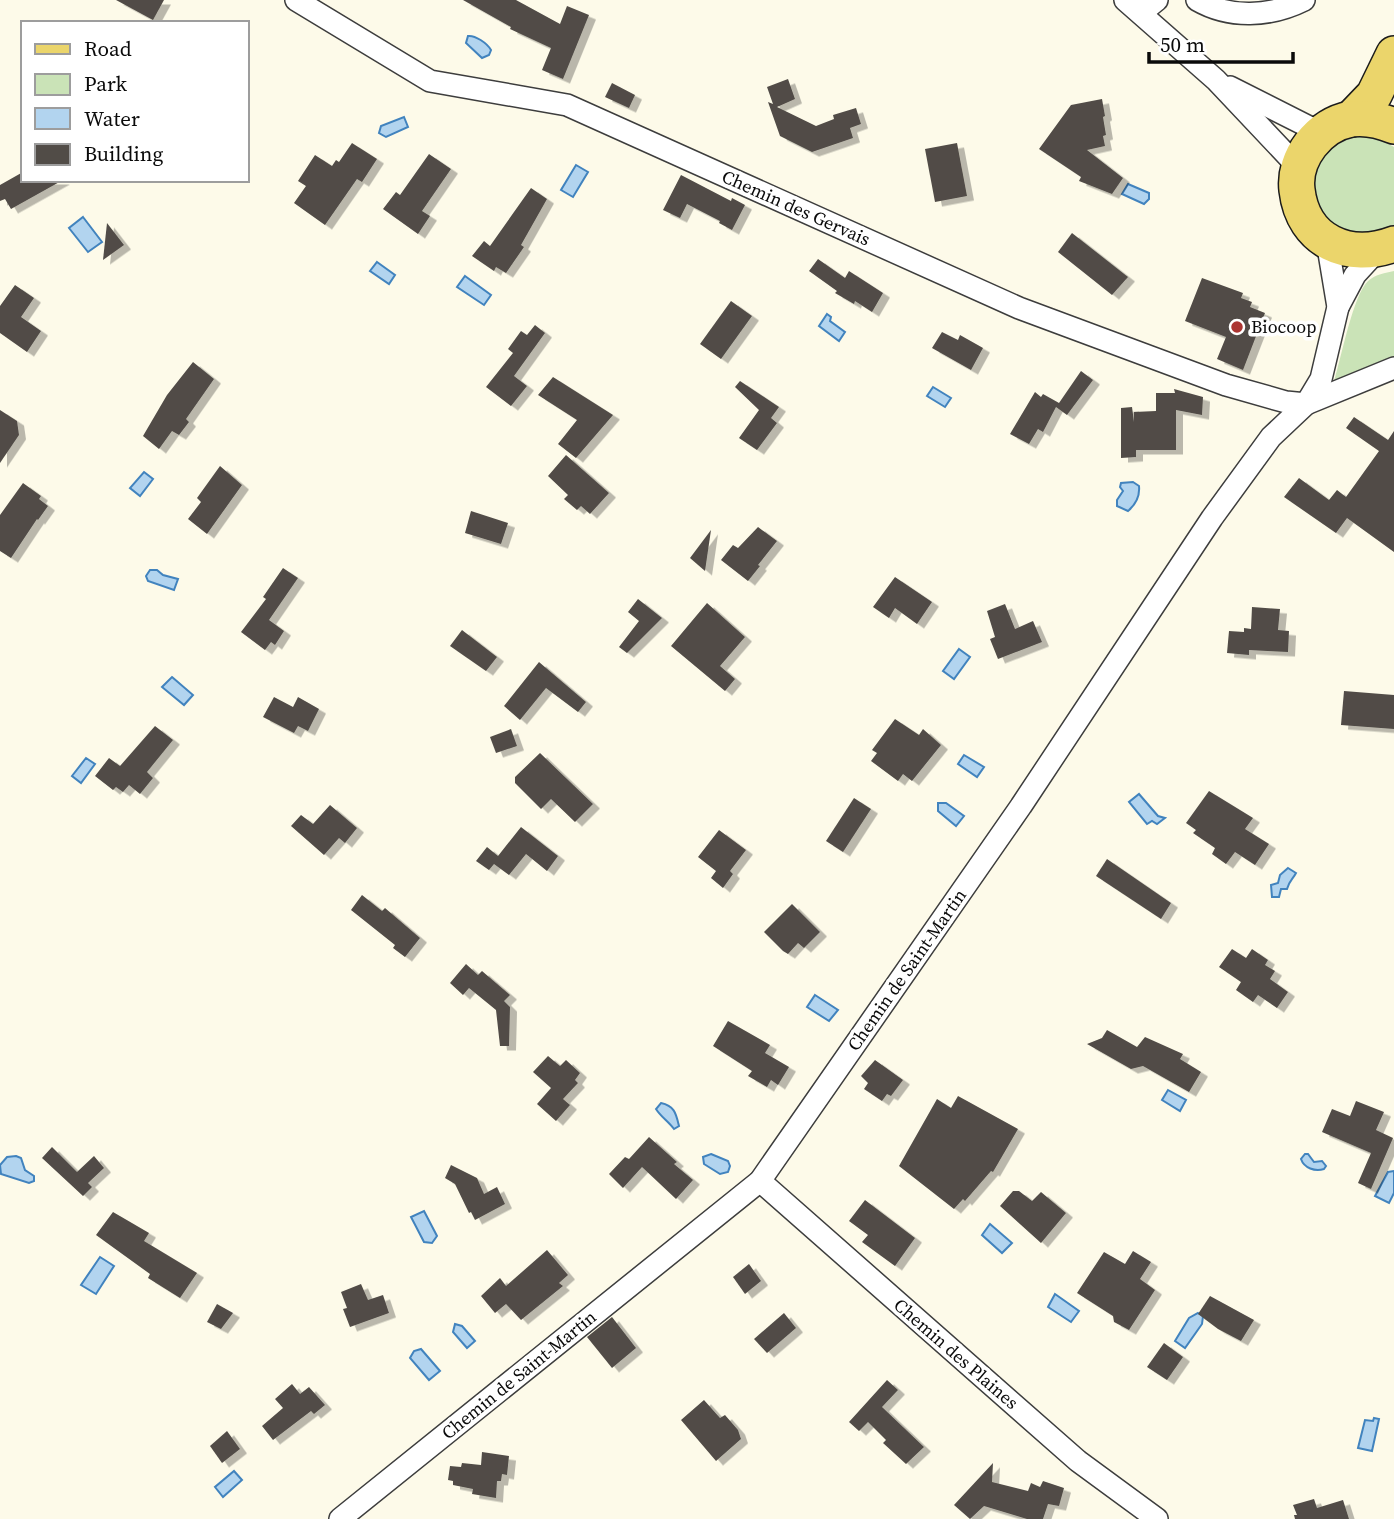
<svg xmlns="http://www.w3.org/2000/svg" width="1394" height="1519" font-family="'Source Serif 4',serif">
	<style>
		.green { fill: #cae3b7 }
		.water { fill: #b2d4ef; stroke: #4183be; stroke-width: 2 }
		.building { fill: #514c47; filter: url(#shadow) }
		.lines { fill: none; stroke-linecap: round; stroke-linejoin: round }
		.street-casing { stroke: #3d3d3d; stroke-width: 24 }
		.primary-casing { stroke: #1b1b1b; stroke-width: 38 }
		.street { stroke: #fff; stroke-width: 21 }
		.primary { stroke: #ebd56b; stroke-width: 35 }
		.poi-dot { fill: #ab3431; stroke: #fff; stroke-width: 2.5 }
		.labels { text-anchor: middle; stroke-width: 7; stroke-linejoin: round; paint-order: stroke }
		.street-label { font-size: 18px; fill: #0a0a0a; stroke: #fff }
		.poi-label { font-size: 18px; fill: #0a0a0a; stroke: #fff; text-anchor: start }
	</style>
	<defs>
		<filter id="shadow"><feDropShadow dx="7" dy="4.5" stdDeviation="0" flood-color="#0004"/></filter>
	</defs>
	<rect width="100%" height="100%" fill="#fdfae9"/>
	<g class="green">
		<path d="M1361,136L1378,138L1394,147V228L1388,233L1338,234L1315,210L1311,176L1329,147L1344,139Z"/>
		<path d="M1394,271V357L1334,381C1341,359 1353,295 1368,281C1376,274 1385,273 1394,271Z"/>
	</g>
	<g class="water">
		<path d="M468,36C475,35 487,43 491,50L489,55L482,58L466,43Z"/>
		<path d="M404,117L408,127L386,137L379,133L381,126Z"/>
		<path d="M576,165L588,172L573,197L561,190Z"/>
		<path d="M1128,184L1149,193V199L1144,204L1122,194Z"/>
		<path d="M83,217L102,242L88,252L69,228Z"/>
		<path d="M377,262L395,275L389,284L370,271Z"/>
		<path d="M465,276L491,295L484,305L457,287Z"/>
		<path d="M827,314L831,317L830,321L845,332L839,341L819,326Z"/>
		<path d="M933,387L951,398L945,407L927,396Z"/>
		<path d="M144,472L153,479L140,496L130,488Z"/>
		<path d="M1133,482L1139,486C1140,496 1135,505 1128,511L1117,506V500L1123,491L1120,487L1121,483Z"/>
		<path d="M150,570H157L163,575L178,579L174,590L148,581L146,576Z"/>
		<path d="M959,649L970,657L954,679L943,671Z"/>
		<path d="M172,677L193,695L184,705L162,687Z"/>
		<path d="M964,755L984,767L977,777L958,764Z"/>
		<path d="M86,758L95,764L81,783L72,776Z"/>
		<path d="M1139,794L1158,816L1165,818L1157,824L1152,821L1147,824L1129,802Z"/>
		<path d="M938,803H946L964,816L956,826L938,811Z"/>
		<path d="M1288,868L1296,873C1293,879 1289,881 1287,889H1281L1279,897H1272L1271,885L1278,883L1280,875Z"/>
		<path d="M815,995L838,1010L829,1021L807,1007Z"/>
		<path d="M1168,1090L1186,1100L1180,1111L1162,1100Z"/>
		<path d="M661,1103C675,1106 676,1114 679,1126L674,1129C668,1121 661,1117 656,1109Z"/>
		<path d="M711,1154L728,1161L730,1166L728,1172L720,1174L704,1164L703,1157Z"/>
		<path d="M1305,1154H1308L1314,1162L1322,1161L1326,1166L1324,1169C1315,1172 1304,1168 1301,1159Z"/>
		<path d="M16,1156L21,1158L25,1170L34,1176V1181L29,1183L1,1174L0,1165L7,1157Z"/>
		<path d="M1394,1171V1193L1389,1203L1375,1196L1388,1172Z"/>
		<path d="M424,1211L437,1236L432,1243L424,1242L411,1217Z"/>
		<path d="M990,1224L1012,1243L1002,1253L982,1235Z"/>
		<path d="M100,1257L114,1266L96,1294L81,1285Z"/>
		<path d="M1055,1294L1079,1311L1071,1322L1048,1307Z"/>
		<path d="M1198,1313L1203,1316L1202,1324L1185,1348L1175,1341L1189,1318Z"/>
		<path d="M455,1324L462,1326L475,1341L467,1348L453,1332Z"/>
		<path d="M421,1349L440,1371L429,1380L410,1358L414,1351Z"/>
		<path d="M1374,1418L1379,1419L1372,1451L1358,1448L1365,1420L1373,1421Z"/>
		<path d="M234,1471L242,1480L223,1497L215,1487Z"/>
	</g>
	<g class="building">
		<path d="M116,0H164L153,20Z"/>
		<path d="M463,0H516L560,24L567,6L589,15L563,79L542,70L551,48L510,29L511,27Z"/>
		<path d="M788,79L795,99L777,107L816,126L834,119L833,115L856,108L861,124L850,128L853,138L812,152L780,136L768,102L773,104L767,87Z"/>
		<path d="M612,83L635,95L629,108L605,97Z"/>
		<path d="M1102,99L1105,116L1103,117L1106,135L1103,136L1105,146L1087,150L1123,178L1112,194L1079,181L1081,177L1039,149L1071,105Z"/>
		<path d="M352,143L377,159L362,182L357,179L325,225L294,203L306,186L298,181L315,155L332,166L336,160L339,162Z"/>
		<path d="M957,143L967,196L935,202L925,149Z"/>
		<path d="M429,154L451,169L422,211L430,216L418,234L383,209L396,192L400,195Z"/>
		<path d="M23,172V180H63L11,209L5,199L0,201V185Z"/>
		<path d="M681,175L731,201L732,198L745,205L732,230L719,223L720,221L687,204L680,218L663,210Z"/>
		<path d="M531,188L547,199L521,245L524,247L506,273L496,267L494,271L472,256L484,241L490,246Z"/>
		<path d="M107,223L124,245L103,260Z"/>
		<path d="M1072,233L1128,277L1112,295L1058,252Z"/>
		<path d="M818,259L845,278L849,271L883,293L872,312L855,301L854,304L835,293L837,291L809,271Z"/>
		<path d="M1202,278L1243,293L1241,298L1252,302L1250,307L1265,313L1243,370L1217,359L1226,337L1185,321Z"/>
		<path d="M15,285L34,298L21,317L41,331L27,352L0,333V306Z"/>
		<path d="M731,301L752,316L721,359L700,344Z"/>
		<path d="M535,325L545,333L514,376L527,386L511,406L486,387L513,353L508,349L521,331L527,335Z"/>
		<path d="M942,332L958,340L960,335L983,348L971,370L932,348Z"/>
		<path d="M193,362L214,379L186,419L189,422L179,435L172,431L159,449L143,436L167,395Z"/>
		<path d="M1081,371L1093,380L1067,415L1056,407L1043,432L1038,429L1029,444L1010,434L1035,392L1041,397L1043,394L1059,403Z"/>
		<path d="M553,377L613,415L576,458L558,444L577,420L538,395Z"/>
		<path d="M740,381L779,407L771,418L777,423L757,450L739,438L759,410L735,387Z"/>
		<path d="M1174,389L1203,397L1202,415L1176,410V450H1136V457L1121,458V408L1132,407L1134,422V412L1156,411V393H1175Z"/>
		<path d="M0,410L17,421L19,435L0,463Z"/>
		<path d="M1354,417L1388,440L1394,431V552L1347,518L1336,533L1284,497L1299,478L1329,500L1337,490L1346,497L1379,451L1346,428Z"/>
		<path d="M566,455L609,493L590,514L581,506L577,510L564,499L568,495L548,476Z"/>
		<path d="M220,466L242,485L207,534L188,519L201,502L197,498Z"/>
		<path d="M23,483L41,496L39,499L48,506L38,520L37,519L11,558L0,551V515Z"/>
		<path d="M471,511L508,523L501,544L465,533Z"/>
		<path d="M758,527L777,541L758,565L760,566L748,581L721,560L733,545L738,548Z"/>
		<path d="M711,530L705,571L690,558Z"/>
		<path d="M283,568L298,578L269,620L284,631L275,645L271,642L265,650L241,632L266,599L263,597Z"/>
		<path d="M895,577L932,602L917,624L895,608L889,618L873,607Z"/>
		<path d="M638,599L662,618L627,653L619,647L639,621L628,612Z"/>
		<path d="M707,603L745,637L720,666L735,679L725,691L671,646Z"/>
		<path d="M1005,604L1015,629L1033,621L1042,642L998,659L990,639L995,637L987,611Z"/>
		<path d="M1252,607L1280,609L1278,630L1289,631L1288,652L1249,650V655L1227,653L1229,631L1244,632V628L1251,629Z"/>
		<path d="M462,630L497,657L486,671L450,646Z"/>
		<path d="M539,662L586,702L578,712L546,688L520,720L504,706Z"/>
		<path d="M1344,691L1394,695V729L1341,725Z"/>
		<path d="M274,697L293,707L298,697L319,709L308,731L298,726L294,733L263,717Z"/>
		<path d="M895,719L919,735L923,729L941,745L912,781L903,774L898,781L871,761L877,753L872,750Z"/>
		<path d="M155,726L173,740L147,772L153,778L140,794L129,785L123,792L116,787L113,790L95,776L109,758L120,766Z"/>
		<path d="M511,729L517,746L496,753L490,737Z"/>
		<path d="M540,753L593,804L575,822L551,799L541,809L515,783V777Z"/>
		<path d="M1209,791L1253,818L1245,829L1269,844L1255,865L1235,852L1226,864L1212,854L1215,848L1193,833L1196,830L1186,823Z"/>
		<path d="M854,798L871,809L843,852L826,841Z"/>
		<path d="M330,805L357,828L345,843L339,838L324,855L291,826L301,815L313,824Z"/>
		<path d="M521,827L558,856L547,871L526,854L509,875L494,864L489,870L476,861L487,847L498,856Z"/>
		<path d="M719,830L746,850L730,871L733,874L723,888L711,878L716,871L698,857Z"/>
		<path d="M1107,859L1171,903L1161,919L1096,876Z"/>
		<path d="M362,895L382,911L385,908L420,938L405,957L393,948L395,945L351,910Z"/>
		<path d="M792,904L820,932L804,948L798,943L788,954L783,951L764,932Z"/>
		<path d="M1232,949L1246,958L1252,949L1268,960L1265,965L1275,971L1270,979L1288,992L1277,1008L1258,995L1253,1002L1236,990L1241,982L1219,967Z"/>
		<path d="M466,964L478,975L482,971L510,995L504,1001L510,1007L509,1046H500L496,1010L469,988L463,995L450,983Z"/>
		<path d="M728,1021L770,1045L765,1053L789,1067L778,1085L771,1080L767,1087L748,1076L752,1071L713,1046Z"/>
		<path d="M1107,1030L1137,1047L1145,1037L1183,1054L1180,1059L1201,1072L1189,1092L1143,1066L1131,1069L1087,1044L1102,1038Z"/>
		<path d="M548,1056L560,1066L566,1060L580,1073L575,1080L578,1083L563,1099L570,1105L556,1121L537,1104L551,1088L533,1072Z"/>
		<path d="M875,1060L903,1080L891,1096L887,1094L882,1101L864,1089L868,1083L861,1076Z"/>
		<path d="M958,1096L1018,1129L993,1172L991,1171L965,1201L963,1199L954,1209L899,1166L937,1099L951,1108Z"/>
		<path d="M1356,1101L1384,1112L1376,1130L1393,1138L1371,1189L1358,1183L1371,1153L1322,1132L1332,1109L1350,1116Z"/>
		<path d="M649,1137L677,1162L674,1164L693,1180L676,1199L642,1167L623,1188L609,1174L625,1157L629,1159Z"/>
		<path d="M52,1147L77,1172L94,1156L104,1168L88,1183L92,1187L83,1196L42,1158Z"/>
		<path d="M451,1165L477,1178L484,1194L497,1187L505,1204L475,1220L471,1212L469,1213L455,1184L445,1178Z"/>
		<path d="M1013,1191H1019L1032,1201L1041,1192L1066,1213L1041,1243L1000,1206Z"/>
		<path d="M865,1200L915,1238L895,1266L862,1242L868,1235L849,1221Z"/>
		<path d="M113,1212L149,1233L144,1241L197,1273L180,1298L148,1278L150,1274L96,1235Z"/>
		<path d="M547,1250L568,1275L559,1283L563,1286L521,1320L506,1304L495,1313L481,1296L500,1278L506,1286Z"/>
		<path d="M1133,1251L1151,1262L1140,1279L1155,1290L1129,1330L1114,1322L1113,1316L1077,1293L1104,1252L1125,1264Z"/>
		<path d="M749,1264L761,1281L745,1294L733,1277Z"/>
		<path d="M361,1284L368,1300L383,1295L389,1313L350,1327L343,1309L347,1308L341,1292Z"/>
		<path d="M1210,1296L1254,1320L1241,1341L1218,1329L1198,1314Z"/>
		<path d="M217,1304L233,1313L221,1329L207,1322Z"/>
		<path d="M784,1313L796,1328L767,1353L754,1339Z"/>
		<path d="M612,1317L636,1348L612,1368L587,1337Z"/>
		<path d="M1164,1343L1183,1357L1167,1380L1147,1367Z"/>
		<path d="M887,1380L898,1390L882,1407L924,1447L906,1464L883,1443L886,1440L868,1422L859,1431L849,1422Z"/>
		<path d="M292,1384L300,1394L309,1387L325,1405L314,1414L311,1411L273,1440L262,1426L283,1408L275,1399Z"/>
		<path d="M704,1400L720,1418L725,1415L738,1430L741,1439L716,1461L681,1420Z"/>
		<path d="M227,1431L240,1449L222,1463L210,1446Z"/>
		<path d="M482,1452L509,1456L507,1475L502,1474L501,1481H497L496,1498L472,1494L473,1489L453,1485V1481L448,1480L450,1466L461,1467L462,1463L481,1465Z"/>
		<path d="M993,1463L992,1482L1028,1491L1031,1483L1040,1487L1043,1481L1064,1488L1059,1506L1048,1504L1043,1519H1027L984,1506L970,1519L954,1505Z"/>
		<path d="M1314,1499L1317,1508L1343,1500L1349,1519H1295L1294,1515H1297L1293,1505Z"/>
	</g>
	<g class="lines">
		<g class="street-casing">
			<g id="street">
				<path d="M296,0L430,81L567,105L1019,308L1226,385L1286,402L1306,404L1394,368"/>
				<path d="M1125,0L1216,80L1299,168"/>
				<path d="M1197,0C1230,19 1270,17 1304,0"/>
				<path d="M1141,13L1157,0"/>
				<path d="M1230,87L1321,133"/>
				<path d="M1338,307L1355,275L1378,250"/>
				<path d="M760,1181L1078,1461L1157,1519"/>
				<path d="M340,1519L760,1181L1021,806L1212,518L1271,437L1306,404L1321,379L1338,307L1327,241"/>
			</g>
		</g>
		<g class="primary-casing">
			<g id="primary">
				<path d="M1351,119L1374,95L1394,54"/>
				<path d="M1394,126C1380,120 1366,117 1351,119C1319,125 1293,158 1297,190C1303,242 1349,261 1394,244"/>
			</g>
		</g>
		<use href="#street" class="street"/>
		<use href="#primary" class="primary"/>
	</g>
	<circle class="poi-dot" cx="1237" cy="327" r="7"/>
	<g class="labels">
		<g class="street-label">
			<text transform="translate(796 208) rotate(24)" y="6">Chemin des Gervais</text>
			<text transform="translate(907 970) rotate(-55)" y="6">Chemin de Saint-Martin</text>
			<text transform="translate(956 1354) rotate(41)" y="6">Chemin des Plaines</text>
			<text transform="translate(519 1375) rotate(-39)" y="6">Chemin de Saint-Martin</text>
		</g>
		<g class="poi-label">
			<text x="1251" y="333">Biocoop</text>
		</g>
	</g>
	<rect x="21" y="21" width="228" height="161" fill="#ffffff" stroke="#9d9d9d" stroke-width="2"/>
	<rect x="35" y="44" width="35" height="10" fill="#ebd56b" stroke="#9d9d9d" stroke-width="2"/>
	<text x="84" y="56" font-size="21" fill="#0a0a0a">Road</text>
	<rect x="35" y="74" width="35" height="21" fill="#cae3b7" stroke="#9d9d9d" stroke-width="2"/>
	<text x="84" y="91" font-size="21" fill="#0a0a0a">Park</text>
	<rect x="35" y="108" width="35" height="21" fill="#b2d4ef" stroke="#9d9d9d" stroke-width="2"/>
	<text x="84" y="126" font-size="21" fill="#0a0a0a">Water</text>
	<rect x="35" y="144" width="35" height="21" fill="#514c47" stroke="#9d9d9d" stroke-width="2"/>
	<text x="84" y="161" font-size="21" fill="#0a0a0a">Building</text>
	<path d="M1149 52v10h144v-10" fill="none" stroke="#0a0a0a" stroke-width="3.5"/>
	<text x="1160" y="52" font-size="21" fill="#0a0a0a" stroke="#ffffff" stroke-width="5" paint-order="stroke">50 m</text>
</svg>
